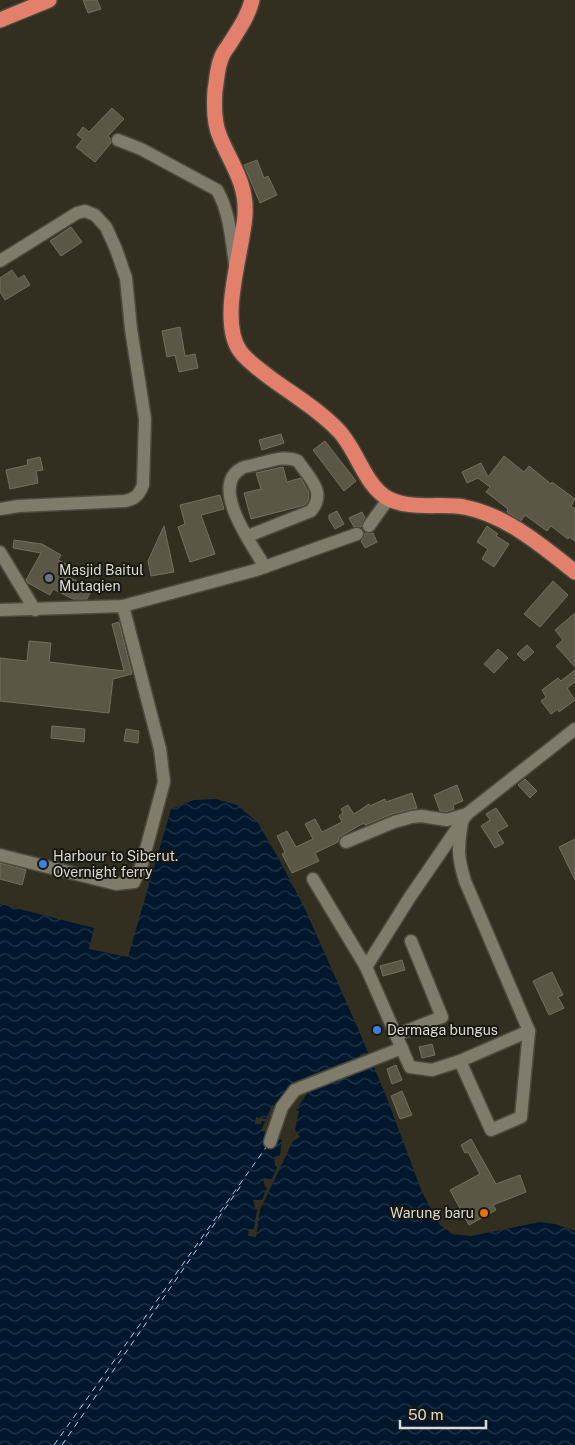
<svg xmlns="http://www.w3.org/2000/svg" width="575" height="1445" font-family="'Public Sans',sans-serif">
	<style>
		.water { fill: url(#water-waves) }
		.pier { fill: #322f21 }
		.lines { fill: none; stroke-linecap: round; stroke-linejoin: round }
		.ferry { stroke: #aed3f4; stroke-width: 1; stroke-dasharray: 6 5; stroke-linecap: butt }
		.building { fill: #5a5747; stroke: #737060 }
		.minor-casing { stroke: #4c4a3e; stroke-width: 15 }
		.highway-casing { stroke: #4c4a3e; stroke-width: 18 }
		.minor { stroke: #807c6c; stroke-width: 12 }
		.highway { stroke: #e3806b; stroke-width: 15 }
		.worship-dot { fill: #6b7280; stroke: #181711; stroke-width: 2 }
		.shop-dot { fill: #3f7fe0; stroke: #181711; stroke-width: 2 }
		.food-dot { fill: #e8710a; stroke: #181711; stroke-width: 2 }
		.labels { text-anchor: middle; stroke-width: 4; stroke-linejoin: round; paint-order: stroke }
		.poi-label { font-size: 14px; fill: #dcdad1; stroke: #181711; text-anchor: start }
	</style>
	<defs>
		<pattern id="water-waves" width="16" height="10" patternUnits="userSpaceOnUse" patternTransform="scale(1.25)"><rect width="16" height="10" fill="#00172d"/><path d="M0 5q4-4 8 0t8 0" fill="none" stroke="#25384a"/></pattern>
	</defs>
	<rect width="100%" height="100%" fill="#322f21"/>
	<path class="water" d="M216,799L237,805L258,823L280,861L306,911L359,1031L388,1101L422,1192L440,1225L453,1234L471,1236L540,1222L555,1224L575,1231V1445H0V904L94,928L89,949L128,957L171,809L194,800Z"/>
	<path class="pier" d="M368,1053L374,1067L308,1092L296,1110L299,1111L295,1130L300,1137L293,1141L260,1210L256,1237L248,1236L249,1229H254L257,1209L255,1208L253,1200H262L267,1188L265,1187L263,1179H272L277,1167L275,1166L274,1157L280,1155L282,1140L278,1139L277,1144L264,1141L265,1132L261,1131L265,1121H262L261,1124H255L256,1117L266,1119L272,1105L276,1106L288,1086L293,1082Z"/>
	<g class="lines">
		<g class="ferry">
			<path d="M54,1445L267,1146"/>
			<path d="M62,1445L242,1184"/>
		</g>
	</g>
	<g class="building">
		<path d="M83,0H97L101,9L88,13Z"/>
		<path d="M112,108L124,119L108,136L110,138L111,143L95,162L76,147L83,139L77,135L83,127L89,132Z"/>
		<path d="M257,160L264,178L268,176L277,195L260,203L244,165Z"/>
		<path d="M71,227L82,242L61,256L50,241Z"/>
		<path d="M12,270L18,279L24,275L30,285L5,300L0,292V278Z"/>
		<path d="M180,327L185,356L195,354L198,368L179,372L175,355L167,357L162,331Z"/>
		<path d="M281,434L284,443L262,450L259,440Z"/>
		<path d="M325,441L356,481L344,491L313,450Z"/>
		<path d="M504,456L524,472L529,466L551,484L552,482L575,499L571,506L575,509V541L569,537L568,539L551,526L547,531L525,515L521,521L507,512L508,509L486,492L490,487L478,478L467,483L462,472L481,463L488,477Z"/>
		<path d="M40,457L43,470L36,471L38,483L10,489L6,470L28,465L27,460Z"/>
		<path d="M283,467L287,482L301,478L309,493L308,501L305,505L251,519L244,493L261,489L256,473Z"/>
		<path d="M220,495L224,509L201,515L215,554L190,562L178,527L185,524L180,505Z"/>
		<path d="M337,511L344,524L335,529L329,519V515Z"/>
		<path d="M362,512L365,518L361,527H354L349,518Z"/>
		<path d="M164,526L174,572L151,576L148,561Z"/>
		<path d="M487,526L498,534L496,536L509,544L494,567L482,559L488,549L477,542Z"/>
		<path d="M365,533H373L377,542L365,548L361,541L363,539Z"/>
		<path d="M14,540L42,544L61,555L58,560L68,565L63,574L92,589L87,599H73L53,589L50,595L28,583L26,580L41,553L13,548Z"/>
		<path d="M553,581L568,595L540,627L524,614Z"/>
		<path d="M575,613V667L556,646L563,640L555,630Z"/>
		<path d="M119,622L132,674L113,679L109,713L0,701V658L27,661L29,641L51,643L49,662L124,671L112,624Z"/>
		<path d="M527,645L534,652L524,661L517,654Z"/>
		<path d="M498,649L508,658L494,673L484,664Z"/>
		<path d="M575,670V682L567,688L575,700L559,712L558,709L551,714L541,701L546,697L542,690L558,678L561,681Z"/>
		<path d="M52,726L85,729L84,742L51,738Z"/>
		<path d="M126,729L139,731L138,743L124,741Z"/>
		<path d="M525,779L537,791L530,798L518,785Z"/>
		<path d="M457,785L463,801L453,805L454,809L446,812L440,811L434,795Z"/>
		<path d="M412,793L417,808L392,814L365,825L364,823L339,837L338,842L315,853L319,861L292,873L282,854L285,852L277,836L287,831L296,847L313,839L305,824L315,819L322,832L342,822L339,816L343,813L341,809L348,805L354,814L369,804L370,806L385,799L386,802Z"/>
		<path d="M496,808L508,826L497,832L504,843L495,848L481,826L490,820L486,814Z"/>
		<path d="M575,839V880L559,847Z"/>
		<path d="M0,863L26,870L22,885L0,879Z"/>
		<path d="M402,960L405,970L383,976L380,966Z"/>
		<path d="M552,972L563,995L558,997L564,1008L549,1015L533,981Z"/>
		<path d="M432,1044L435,1055L422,1058L419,1047Z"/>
		<path d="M396,1065L402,1080L392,1084L387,1069Z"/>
		<path d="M402,1091L412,1115L400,1119L391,1096Z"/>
		<path d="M471,1139L496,1184L520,1175L526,1192L493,1205L496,1210L469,1225L450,1190L480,1174L468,1152L465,1153L461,1145Z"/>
	</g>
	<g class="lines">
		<g class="minor-casing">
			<g id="minor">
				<path d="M118,140L141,149L217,190C230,213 231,239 235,264"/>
				<path d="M0,261L77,213L85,211L95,215L106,227L116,249L126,278L131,329L145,419L143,485C139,495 135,499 125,501L19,506L0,509"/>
				<path d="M369,526L389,498"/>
				<path d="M248,536L311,511C327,492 309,478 298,461C285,455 271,461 257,464C252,466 246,466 242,468C208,486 253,546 265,567"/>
				<path d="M0,552L35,610"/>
				<path d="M0,610L123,606L256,570L357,534"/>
				<path d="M346,842L394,822L412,817L421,816L447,820L467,814L575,729"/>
				<path d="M0,855L116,884L134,882L142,864L164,782L160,749L123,606"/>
				<path d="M313,879L366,967L410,897L467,814"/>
				<path d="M366,967L410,1067L432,1070L460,1061L529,1031"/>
				<path d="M396,1035L442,1017L411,941"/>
				<path d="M460,1061L491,1130L521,1117L529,1031L465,881C457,855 458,848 462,822"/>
				<path d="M270,1142L282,1107L295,1090L402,1048"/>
			</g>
		</g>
		<g class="highway-casing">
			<g id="highway">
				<path d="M252,0C248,17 238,30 229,45C226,49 222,54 221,59C217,68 217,80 215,90C214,104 214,124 220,137C231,164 247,183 245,215C243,250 218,320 240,351C247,361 259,369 269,377C292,394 318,409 338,430C357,449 365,487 389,499C412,510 440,503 464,507C506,515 542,546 575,572"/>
				<path d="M0,20L49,0"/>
			</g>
		</g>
		<use href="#minor" class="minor"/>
		<use href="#highway" class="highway"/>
	</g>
	<circle class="worship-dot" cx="49" cy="578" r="5"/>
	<g class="shop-dot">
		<circle cx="43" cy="864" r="5"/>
		<circle cx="377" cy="1030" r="5"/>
	</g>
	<circle class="food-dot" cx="484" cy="1213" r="5"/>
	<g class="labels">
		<g class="poi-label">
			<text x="59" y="575">Masjid Baitul<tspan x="59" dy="16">Mutaqien</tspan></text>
			<text x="53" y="861">Harbour to Siberut.<tspan x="53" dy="16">Overnight ferry</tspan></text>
			<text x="387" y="1035">Dermaga bungus</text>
			<text x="474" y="1218" text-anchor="end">Warung baru</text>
		</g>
	</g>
	<path d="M400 1420v8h86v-8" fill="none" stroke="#dcdad1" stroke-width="2.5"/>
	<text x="408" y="1420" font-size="15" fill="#dcdad1" stroke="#181711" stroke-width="4" paint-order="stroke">50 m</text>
</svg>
